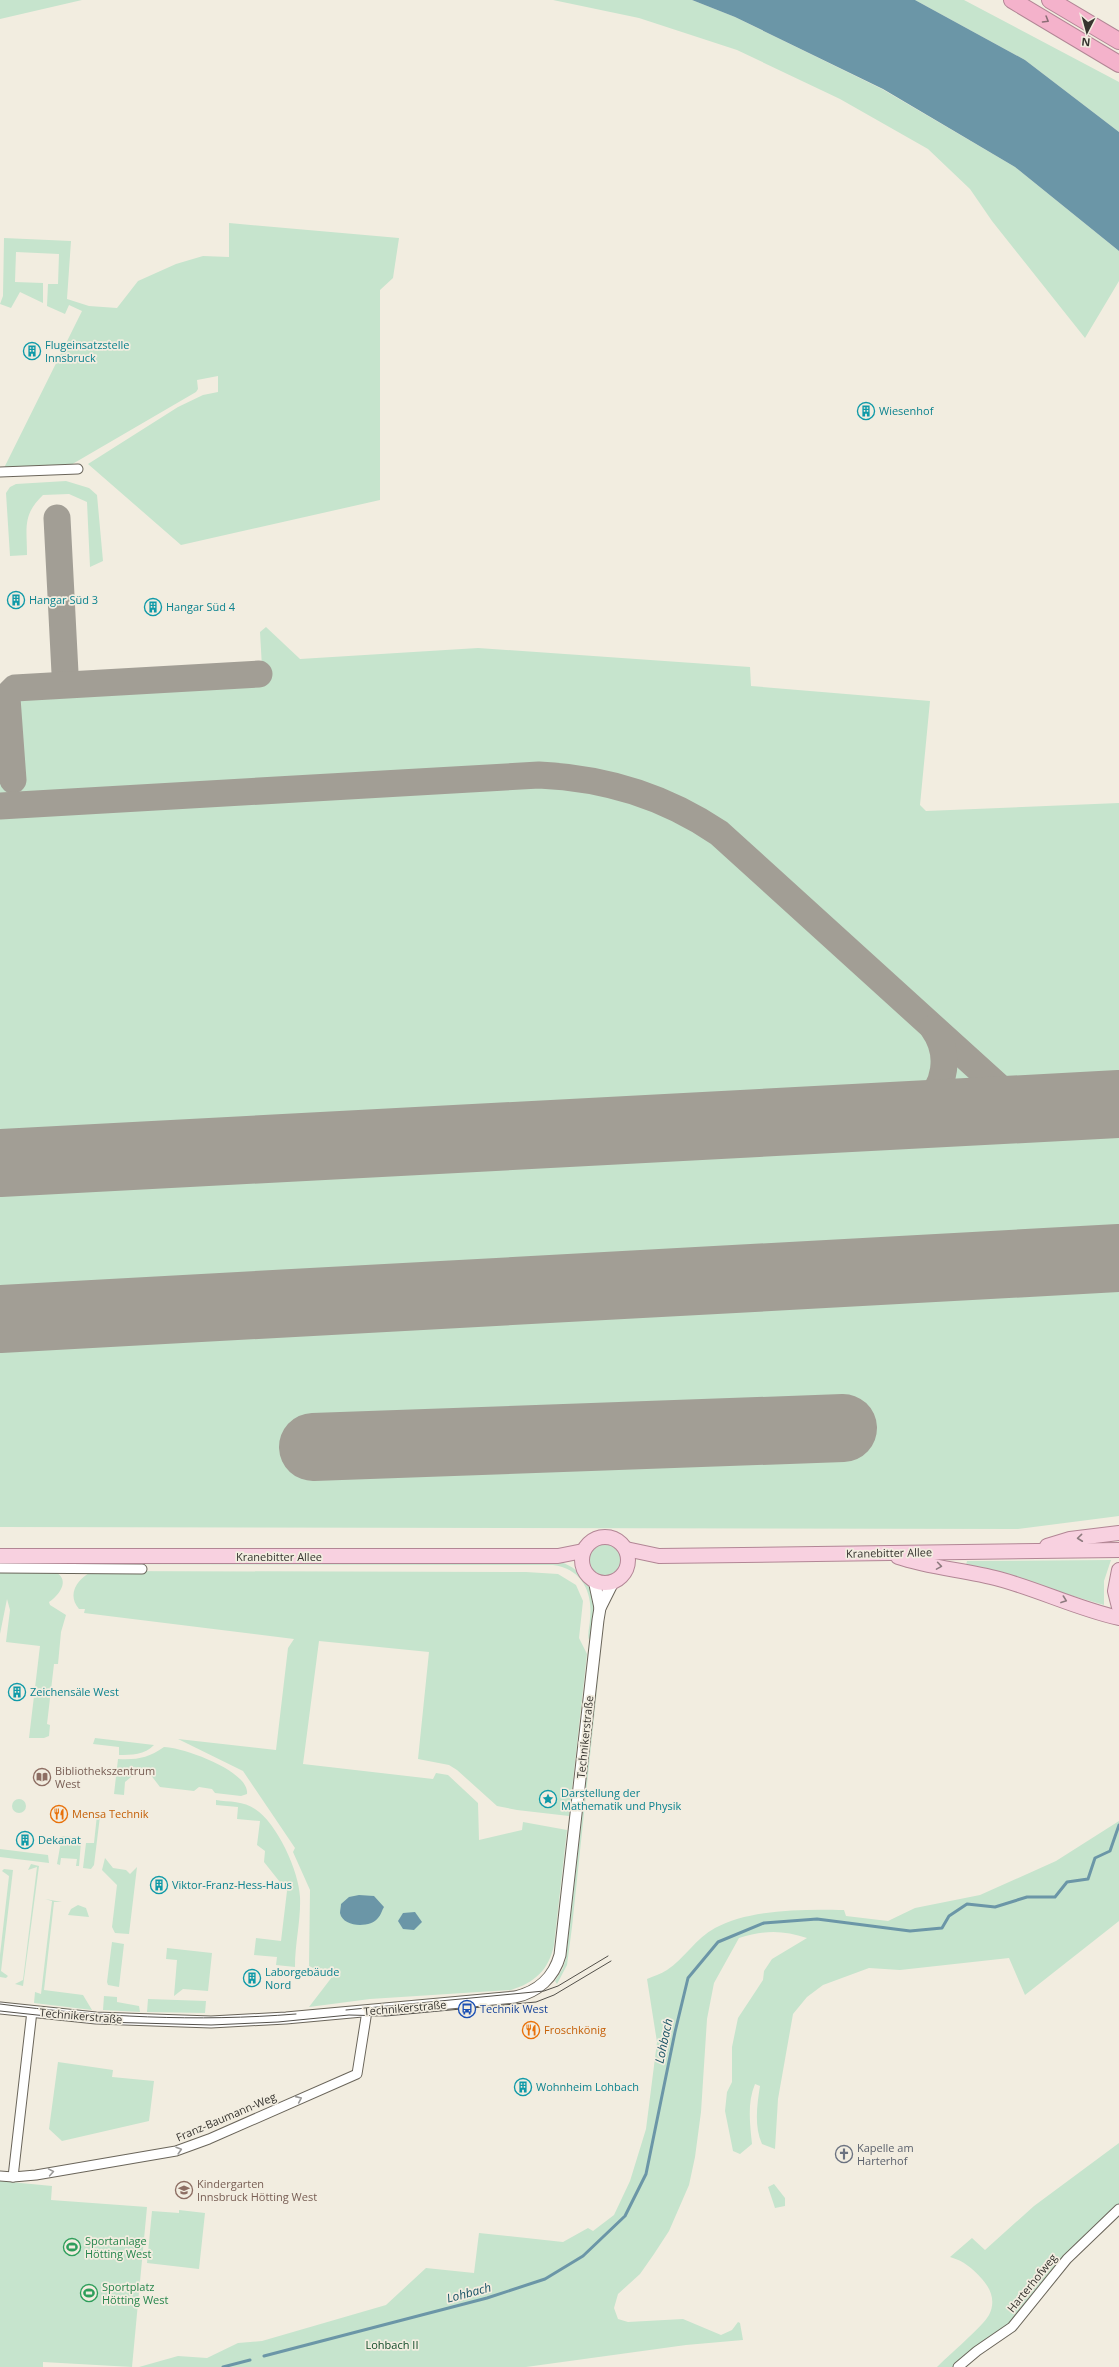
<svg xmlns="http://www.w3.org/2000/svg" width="1119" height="2367" font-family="'Open Sans',sans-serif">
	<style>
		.green { fill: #c6e4cd }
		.water { fill: #6b96a7 }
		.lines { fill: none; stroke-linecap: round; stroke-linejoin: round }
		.stream { stroke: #6b96a7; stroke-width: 3 }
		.taxiway { stroke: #a29e95; stroke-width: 27 }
		.runway { stroke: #a29e95; stroke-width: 68 }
		.minor-casing { stroke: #6a655a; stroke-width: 11 }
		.tertiary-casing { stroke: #6a655a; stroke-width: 13 }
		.primary-casing { stroke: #b28695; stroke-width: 16 }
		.motorway-casing { stroke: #b28695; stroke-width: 18 }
		.minor { stroke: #fff; stroke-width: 9 }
		.tertiary { stroke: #fff; stroke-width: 11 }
		.primary { stroke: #f8d1e0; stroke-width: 14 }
		.motorway { stroke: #f4b2cb; stroke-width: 16 }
		.tram { stroke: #53504a; stroke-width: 1 }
		.oneway { stroke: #8c6d76 }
		.oneway2 { stroke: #8e7b7f }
		.oneway3 { stroke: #9b9a98 }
		.labels { text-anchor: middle; stroke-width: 3.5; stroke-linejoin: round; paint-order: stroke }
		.culture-label { font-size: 11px; fill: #0d838f; stroke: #f2ede0; text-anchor: start }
		.street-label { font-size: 11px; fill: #373530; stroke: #f2ede0 }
		.education-label { font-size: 11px; fill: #785e54; stroke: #f2ede0; text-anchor: start }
		.food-label { font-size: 11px; fill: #c56008; stroke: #f2ede0; text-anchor: start }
		.transit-label { font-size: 11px; fill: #164399; stroke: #f2ede0; text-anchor: start }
		.worship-label { font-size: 11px; fill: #5b616d; stroke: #f2ede0; text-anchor: start }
		.leisure-label { font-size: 11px; fill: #27864d; stroke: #f2ede0; text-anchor: start }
		.park-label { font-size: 11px; fill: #104a27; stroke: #f2ede0 }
		.water-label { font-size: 12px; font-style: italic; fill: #165164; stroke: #f2ede0 }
	</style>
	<rect width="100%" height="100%" fill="#f2ede0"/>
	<g class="green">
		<path d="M0,0H82L0,19Z"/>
		<path d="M553,0H692L735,17L882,89L1015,167L1119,251V281L1085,338L992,221L970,189L928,149L840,99L737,50L639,18Z"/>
		<path d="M915,0H964L1119,82V132L1025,60Z"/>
		<path d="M229,223L399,238L393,278L380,290V500L181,545L88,464L178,407L203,395L218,392V376L197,380L198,389L196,392L69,466L3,470L82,311L69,305L65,314L47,306L48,284H58L59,254L16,252L15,282L43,283V303L20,292L11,308L0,304L3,296L4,238L71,241L67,299L89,306L117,308L138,281L176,264L203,256L229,257Z"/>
		<path d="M66,481L89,488L97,495L103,561L90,567L87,502L69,494L43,495C22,515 27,528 27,555L10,556L6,493L10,487L16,484Z"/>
		<path d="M266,627L300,659L478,648L750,667L751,686L930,701L920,805L926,811L1119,803V1516L1018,1529L0,1527V699L263,685L260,632Z"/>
		<circle cx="605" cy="1560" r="17"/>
		<path d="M0,1560L561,1562C588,1572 596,1594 593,1622C592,1628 592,1636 589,1640C587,1635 590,1625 590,1619C593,1592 582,1569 553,1565L57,1564L0,1563Z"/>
		<path d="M1111,1560L1104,1581V1605L966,1565L967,1561Z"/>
		<path d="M0,1571H53C71,1578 61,1594 49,1602L50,1605L66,1615L61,1632L58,1664H54L47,1724L50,1725L49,1736L44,1738H29L40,1646L6,1642L10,1610L7,1599L0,1634Z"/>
		<path d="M93,1571L526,1572L558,1574L576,1585L583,1601L579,1638L587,1654L569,1816L517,1810L497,1806L457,1770L449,1765L418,1759L429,1652L319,1641L303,1764L433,1779L436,1773L448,1775L478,1803L479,1840L522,1830L523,1822L567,1830L554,1945C549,1970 534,1983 511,1990L370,1999L309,2007L332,1977L309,1966L310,1890L293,1852L295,1848L243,1771L178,1739L276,1750L288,1648L294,1639L84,1613L85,1609H79C66,1594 78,1578 93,1571Z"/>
		<path d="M601,1652L572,1927L567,1965L557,1984L555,1981L563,1968L566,1958Z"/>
		<path d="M95,1738L154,1745C145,1755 131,1755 119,1755V1747L93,1744Z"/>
		<path d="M164,1747C182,1747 250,1771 247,1794L241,1796L215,1793L212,1789L199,1787L194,1791L160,1787L150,1774L137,1772L125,1782L124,1795L114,1794L118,1759C137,1760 148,1758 164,1747Z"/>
		<circle cx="19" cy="1806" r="7"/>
		<path d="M216,1800C229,1802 244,1801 255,1809C277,1823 299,1871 300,1897C301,1920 295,1943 295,1967L276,1965L277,1957L254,1955L256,1938L281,1941L287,1891L264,1862L265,1851L257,1845L260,1821L237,1819L238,1807L216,1805Z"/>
		<path d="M97,1815L100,1816L94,1865L91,1869L83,1868L86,1843H94Z"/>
		<path d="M1119,1821V1921L1025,1995L1009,1958L900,1970L869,1968L823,1985L807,1997L793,2014L778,2099L775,2149L762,2144C754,2126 757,2105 760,2086L755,2084C747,2103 750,2124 752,2144L740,2154L733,2151L725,2111L727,2092L732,2082V2047L738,2018L763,1980L764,1971L772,1959L807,1938C783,1930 764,1930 739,1938L714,1983L707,2019L701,2112L695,2157L689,2185L669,2231L654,2254L640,2274L618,2294L614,2308L618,2319L628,2322L683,2319L721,2335L732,2330L738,2322L740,2323L743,2340L686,2345L526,2367H139L178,2356L207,2358L238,2343L262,2341L386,2305L426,2268L474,2273L479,2233L563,2242L588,2228L593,2231L614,2215L630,2181L646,2129L657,2042L647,1979C653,1976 661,1974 667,1970C684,1959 696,1938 715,1928C749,1909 805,1909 844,1910L846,1916L888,1921L915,1908L980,1895L1056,1861Z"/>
		<path d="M62,1836L72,1837V1841L81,1842L79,1866H76L77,1859L61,1858L60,1865L57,1864Z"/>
		<path d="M0,1849L48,1855L49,1863L0,1857Z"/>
		<path d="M105,1858L113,1868L126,1870L130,1874L137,1867L129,1934L115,1933L112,1927L117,1885L102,1870Z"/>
		<path d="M31,1864L39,1866L23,1986L15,1984L23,1980L37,1867L28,1870Z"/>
		<path d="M4,1869L13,1870L1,1971L8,1976L6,1978L0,1977V1955L9,1876L2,1871Z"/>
		<path d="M45,1899L62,1902H54L44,1990L83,1995L92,2010L34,2003L35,1992L41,1994L52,1901Z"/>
		<path d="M78,1905L86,1908L89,1917L68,1915L71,1909Z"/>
		<path d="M112,1942L124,1944L119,1987L108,1985L107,1982Z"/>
		<path d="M167,1948L212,1953L208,1991L183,1989L174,1996L177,1960L166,1959Z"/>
		<path d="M104,1996L117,1997V2002L139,2006L140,2012L103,2010Z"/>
		<path d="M148,1999L206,2001L205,2013L147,2012Z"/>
		<path d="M58,2062L113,2070L112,2077L154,2081L149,2121L62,2141L49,2129Z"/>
		<path d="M1119,2143V2209L1099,2226L1012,2327L964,2362L966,2367H937C947,2357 984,2325 989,2315C996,2301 991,2289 982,2279C972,2268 964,2261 950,2257L972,2238L985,2250L1034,2206Z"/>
		<path d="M0,2181L52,2186L51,2200L147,2207L132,2367L43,2362V2367H0Z"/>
		<path d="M774,2184L785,2198V2206L775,2208L768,2187Z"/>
		<path d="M179,2210L205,2213L199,2269L147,2263L152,2211L179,2213Z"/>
	</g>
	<g class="water">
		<path d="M692,0H915L1025,60L1119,132V251L1015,167L883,89L735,17Z"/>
		<path d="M359,1895L374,1896L384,1907C382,1910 381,1915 378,1918C371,1928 343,1928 340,1913C340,1911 341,1906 341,1904L349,1897Z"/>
		<path d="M415,1912L422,1922L414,1930L403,1929L398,1921L403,1913Z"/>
	</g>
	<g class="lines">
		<g class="stream">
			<path d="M264,2356L487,2298L545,2279L583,2256L625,2216L646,2174L675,2032L688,1978L718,1942L764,1923L817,1919L910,1931L942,1928L949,1916L967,1904L995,1907L1027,1897H1055L1067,1882L1088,1879L1095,1858L1110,1851L1119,1825"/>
			<path d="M223,2367L250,2360"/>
		</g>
		<g class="taxiway">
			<path d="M57,518L65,673"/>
			<path d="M13,780L7,698L10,693L15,688L259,674"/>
			<path d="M0,806L539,775C606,778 664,796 719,833L1011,1098L1027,1105L1051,1108"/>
			<path d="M891,1116C901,1114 912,1112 921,1106C947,1088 951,1053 933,1028"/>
		</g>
		<g class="runway">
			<path d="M0,1163L1119,1104"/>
			<path d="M0,1319L1119,1258"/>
			<path d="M313,1447L843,1428"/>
		</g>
		<g class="minor-casing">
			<g id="minor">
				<path d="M0,472L78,469"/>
				<path d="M0,1568L142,1569"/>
				<path d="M0,2176L13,2177L36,2175L176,2151L209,2139L357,2074L367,2011"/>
				<path d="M13,2177L32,2011"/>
				<path d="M958,2367L977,2351L1012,2327L1067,2259L1119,2209"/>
			</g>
		</g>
		<g class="tertiary-casing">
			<g id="tertiary">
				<path d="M594,1580L600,1608"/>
				<path d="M0,2008L96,2018L211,2022L286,2018L515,1997C538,1992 554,1977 560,1955L598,1620L600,1608L613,1582"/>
			</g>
		</g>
		<g class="primary-casing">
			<g id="primary">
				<circle cx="605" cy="1560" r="23"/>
				<path d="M1047,1546L1070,1539L1119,1533"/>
				<path d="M626,1549L659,1556L1119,1550"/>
				<path d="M0,1556H558L583,1551"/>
				<path d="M898,1557C930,1568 966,1570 999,1579C1040,1590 1078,1609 1119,1618"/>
				<path d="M1119,1570L1115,1591L1119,1607"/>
			</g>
		</g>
		<g class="motorway-casing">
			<g id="motorway">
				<path d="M1012,0L1119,64"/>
				<path d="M1050,0L1119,41"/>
			</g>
		</g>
		<use href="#minor" class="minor"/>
		<use href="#tertiary" class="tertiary"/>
		<use href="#primary" class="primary"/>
		<use href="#motorway" class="motorway"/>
		<g class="tram">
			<path d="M0,2004C98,2017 197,2022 296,2014"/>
			<path d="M346,2010L544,1991L558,1986L608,1956"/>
			<path d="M0,2011L102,2022L211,2025L278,2022L349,2015L386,2016L536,2002L554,1995L611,1961"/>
		</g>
	</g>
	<defs><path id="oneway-chevron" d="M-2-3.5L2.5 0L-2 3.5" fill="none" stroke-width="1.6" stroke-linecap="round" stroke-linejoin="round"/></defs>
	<use class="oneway" href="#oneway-chevron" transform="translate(1046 20) rotate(31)"/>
	<g class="oneway2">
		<use href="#oneway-chevron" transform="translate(1080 1538) rotate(174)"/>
		<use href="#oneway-chevron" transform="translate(939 1566) rotate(9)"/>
		<use href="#oneway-chevron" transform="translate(1064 1600) rotate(20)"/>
	</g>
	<g class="oneway3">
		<use href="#oneway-chevron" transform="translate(299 2099) rotate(-24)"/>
		<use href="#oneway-chevron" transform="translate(179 2150) rotate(-17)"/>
		<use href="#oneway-chevron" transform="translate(51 2172) rotate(-10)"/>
	</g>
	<defs>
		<g id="building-ring" transform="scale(0.9)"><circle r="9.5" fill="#f2ede0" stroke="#0f9aa8" stroke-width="1.5"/><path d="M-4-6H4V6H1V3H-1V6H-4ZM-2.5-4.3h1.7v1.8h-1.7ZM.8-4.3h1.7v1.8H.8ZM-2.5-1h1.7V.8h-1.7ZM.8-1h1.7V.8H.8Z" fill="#0f9aa8"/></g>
		<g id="library-ring" transform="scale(0.9)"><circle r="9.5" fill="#f2ede0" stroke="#8d6e63" stroke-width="1.5"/><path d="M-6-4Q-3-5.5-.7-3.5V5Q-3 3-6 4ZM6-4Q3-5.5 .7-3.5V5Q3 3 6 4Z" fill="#8d6e63"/></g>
		<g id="sight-ring" transform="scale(0.9)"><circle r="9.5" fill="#f2ede0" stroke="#0f9aa8" stroke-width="1.5"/><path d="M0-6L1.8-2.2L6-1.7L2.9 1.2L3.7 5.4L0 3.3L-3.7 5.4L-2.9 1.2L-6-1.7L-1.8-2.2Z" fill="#0f9aa8"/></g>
		<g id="restaurant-ring" transform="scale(0.9)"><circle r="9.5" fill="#f2ede0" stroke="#e8710a" stroke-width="1.5"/><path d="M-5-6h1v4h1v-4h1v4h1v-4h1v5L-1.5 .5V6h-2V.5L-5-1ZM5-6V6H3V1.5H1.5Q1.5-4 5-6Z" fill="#e8710a"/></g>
		<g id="bus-ring" transform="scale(0.9)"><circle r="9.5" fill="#f2ede0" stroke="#1a4fb4" stroke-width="1.5"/><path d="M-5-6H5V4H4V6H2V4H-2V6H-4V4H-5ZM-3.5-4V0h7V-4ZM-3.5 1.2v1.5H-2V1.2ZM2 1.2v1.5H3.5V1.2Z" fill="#1a4fb4"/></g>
		<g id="church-ring" transform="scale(0.9)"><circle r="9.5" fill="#f2ede0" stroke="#6b7280" stroke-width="1.5"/><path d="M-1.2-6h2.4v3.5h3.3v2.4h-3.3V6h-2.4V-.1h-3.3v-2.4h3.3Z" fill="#6b7280"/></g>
		<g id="school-ring" transform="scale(0.9)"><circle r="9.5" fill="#f2ede0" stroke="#8d6e63" stroke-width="1.5"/><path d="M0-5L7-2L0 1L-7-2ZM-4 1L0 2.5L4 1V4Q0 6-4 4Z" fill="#8d6e63"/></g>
		<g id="stadium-ring" transform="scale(0.9)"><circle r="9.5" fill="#f2ede0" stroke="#2e9e5b" stroke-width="1.5"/><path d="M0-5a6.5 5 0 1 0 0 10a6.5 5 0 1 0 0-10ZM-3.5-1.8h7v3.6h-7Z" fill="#2e9e5b"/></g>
	</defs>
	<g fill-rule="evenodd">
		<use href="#building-ring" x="32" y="351"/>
		<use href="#building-ring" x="866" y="411"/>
		<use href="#building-ring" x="16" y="600"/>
		<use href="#building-ring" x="153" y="607"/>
		<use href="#building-ring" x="17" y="1692"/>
		<use href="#library-ring" x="42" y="1777"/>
		<use href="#sight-ring" x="548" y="1799"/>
		<use href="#restaurant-ring" x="59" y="1814"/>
		<use href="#building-ring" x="25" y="1840"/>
		<use href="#building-ring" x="159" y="1885"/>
		<use href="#building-ring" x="252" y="1978"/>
		<use href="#bus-ring" x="467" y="2009"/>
		<use href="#restaurant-ring" x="531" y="2030"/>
		<use href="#building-ring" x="523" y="2087"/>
		<use href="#church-ring" x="844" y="2154"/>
		<use href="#school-ring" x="184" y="2190"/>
		<use href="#stadium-ring" x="72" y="2247"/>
		<use href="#stadium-ring" x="89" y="2293"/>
	</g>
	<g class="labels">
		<g class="culture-label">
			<text x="45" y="349">Flugeinsatzstelle<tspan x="45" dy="13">Innsbruck</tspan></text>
			<text x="879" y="415">Wiesenhof</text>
			<text x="29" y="604">Hangar Süd 3</text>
			<text x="166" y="611">Hangar Süd 4</text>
			<text x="30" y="1696">Zeichensäle West</text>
			<text x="561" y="1797">Darstellung der<tspan x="561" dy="13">Mathematik und Physik</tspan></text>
			<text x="38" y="1844">Dekanat</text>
			<text x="172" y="1889">Viktor-Franz-Hess-Haus</text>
			<text x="265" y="1976">Laborgebäude<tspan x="265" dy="13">Nord</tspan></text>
			<text x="536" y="2091">Wohnheim Lohbach</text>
		</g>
		<g class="street-label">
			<text transform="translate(889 1553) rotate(-1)" y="4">Kranebitter Allee</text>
			<text x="279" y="1561">Kranebitter Allee</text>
			<text transform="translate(585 1737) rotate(-84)" y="4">Technikerstraße</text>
			<text transform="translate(405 2008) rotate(-5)" y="4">Technikerstraße</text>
			<text transform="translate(81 2016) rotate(5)" y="4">Technikerstraße</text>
			<text transform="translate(226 2117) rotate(-23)" y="4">Franz-Baumann-Weg</text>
			<text transform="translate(1032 2283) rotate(-51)" y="4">Harterhofweg</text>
		</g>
		<g class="education-label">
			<text x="55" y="1775">Bibliothekszentrum<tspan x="55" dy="13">West</tspan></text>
			<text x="197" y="2188">Kindergarten<tspan x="197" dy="13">Innsbruck Hötting West</tspan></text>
		</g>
		<g class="food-label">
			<text x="72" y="1818">Mensa Technik</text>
			<text x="544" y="2034">Froschkönig</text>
		</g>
		<g class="transit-label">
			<text x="480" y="2013">Technik West</text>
		</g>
		<g class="worship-label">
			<text x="857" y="2152">Kapelle am<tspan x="857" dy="13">Harterhof</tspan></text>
		</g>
		<g class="leisure-label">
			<text x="85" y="2245">Sportanlage<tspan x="85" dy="13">Hötting West</tspan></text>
			<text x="102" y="2291">Sportplatz<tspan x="102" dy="13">Hötting West</tspan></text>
		</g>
		<g class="park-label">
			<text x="392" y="2349">Lohbach II</text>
		</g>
		<g class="water-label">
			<text transform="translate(664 2041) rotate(-78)" y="4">Lohbach</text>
			<text transform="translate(469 2293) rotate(-15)" y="4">Lohbach</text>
		</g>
	</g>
	<g transform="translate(1087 32) rotate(186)" stroke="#f2ede0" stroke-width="3" paint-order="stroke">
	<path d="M0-3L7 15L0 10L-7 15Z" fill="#373530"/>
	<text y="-6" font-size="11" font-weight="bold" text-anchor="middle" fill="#373530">N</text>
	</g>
</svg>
